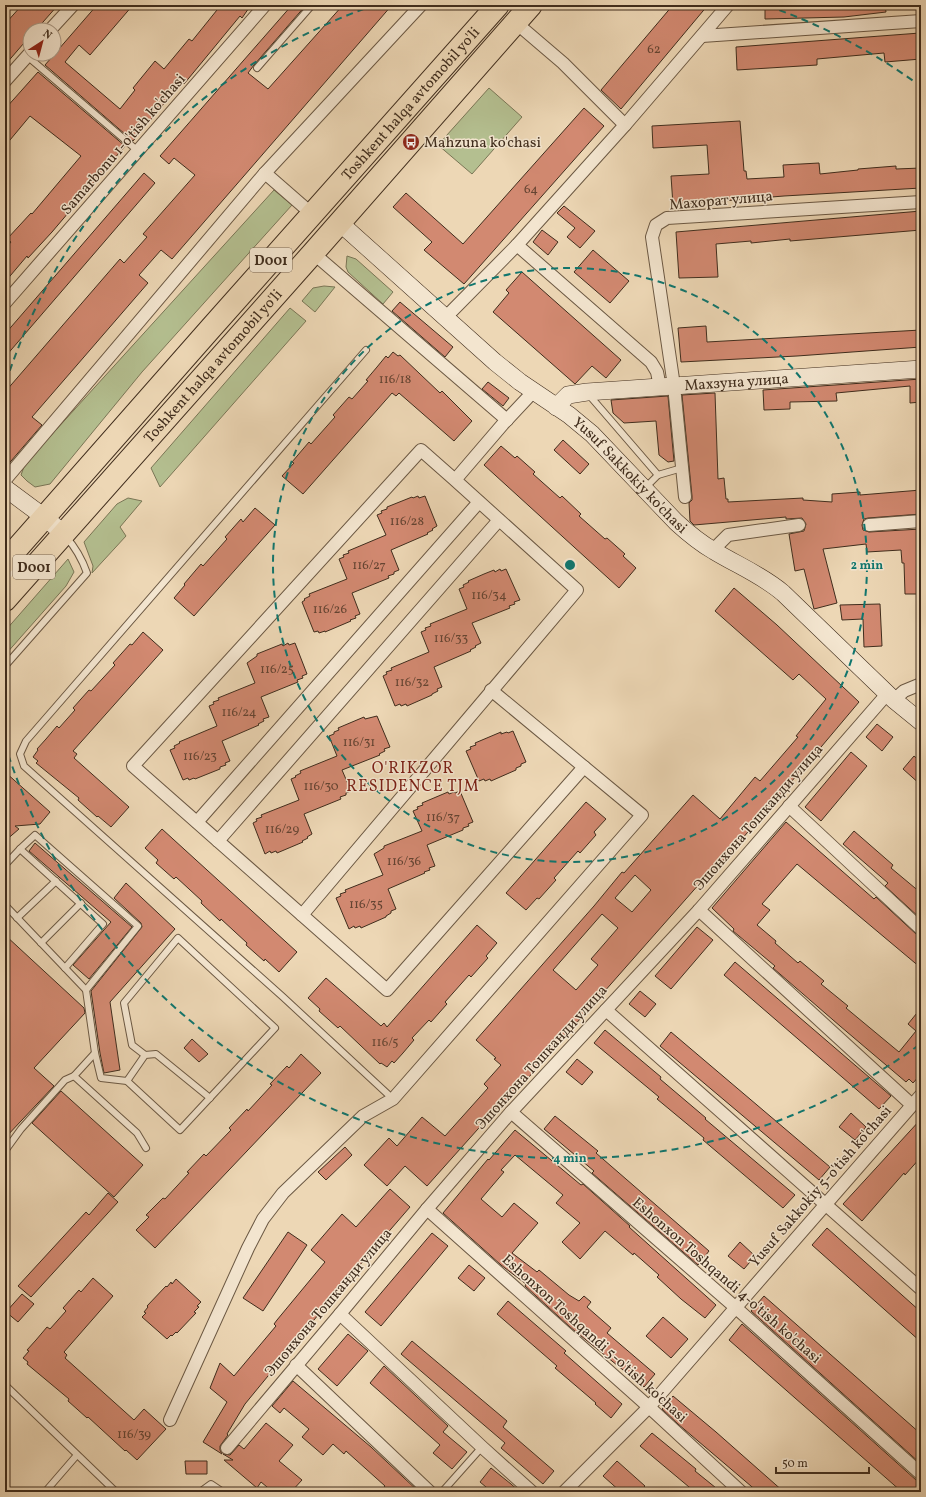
<svg xmlns="http://www.w3.org/2000/svg" width="926" height="1497" font-family="Vollkorn,serif">
	<style>
		.green { fill: #b4bf90; stroke: #7a7656 }
		.building { fill: #d28971; stroke: #402d1d; fill-rule: evenodd }
		.lines { fill: none; stroke-linecap: round; stroke-linejoin: round }
		.lane-casing { stroke: #6b5843; stroke-width: 8 }
		.street-casing { stroke: #6b5843; stroke-width: 14 }
		.secondary-casing { stroke: #402d1d; stroke-width: 18 }
		.highway-casing { stroke: #402d1d; stroke-width: 24 }
		.lane { stroke: #f3e5cf; stroke-width: 6 }
		.street { stroke: #f3e5cf; stroke-width: 12 }
		.secondary { stroke: #f3e5cf; stroke-width: 17 }
		.highway { stroke: #edd7b5; stroke-width: 22 }
		.ring { fill: none; stroke: #0f766e; stroke-width: 2; stroke-dasharray: 7 5 }
		.labels { text-anchor: middle; stroke-width: 3; stroke-linejoin: round; paint-order: stroke }
		.number-label { font-size: 13px; fill: #644432 }
		.shield { fill: #f3e5cf; stroke: #766452; stroke-width: 1 }
		.shield-label { font-size: 14px; font-weight: bold; fill: #402d1d }
		.street-label { font-size: 15px; fill: #402d1d; stroke: #f3e5cf }
		.poi-label { font-size: 15px; fill: #402d1d; stroke: #f3e5cf; text-anchor: start }
		.neighbourhood-label { font-size: 16px; letter-spacing: 1px; fill: #7a1f14; stroke: #f3e5cf }
		.centre { fill: #0f766e; stroke: #f3e5cf; stroke-width: 2 }
		.ring-label { font-size: 12px; text-anchor: middle; font-weight: bold; fill: #0f766e; stroke: #f3e5cf; stroke-width: 3; stroke-linejoin: round; paint-order: stroke }
	</style>
	<rect width="100%" height="100%" fill="#edd7b5"/>
	<filter id="stains"><feTurbulence type="fractalNoise" baseFrequency=".005" numOctaves="4"/><feColorMatrix values="0 0 0 0 .2 0 0 0 0 .09 0 0 0 0 .02 0 0 0 .5 -.17"/></filter>
	<radialGradient id="worn" r=".72"><stop offset=".6" stop-color="#630" stop-opacity="0"/><stop offset="1" stop-color="#630" stop-opacity=".3"/></radialGradient>
	<g class="green">
		<path d="M489,88L522,117L472,174L438,145Z"/>
		<path d="M274,190L292,205L142,372L50,484L35,487L27,481L21,475L25,464Z"/>
		<path d="M347,256L356,259L393,292L383,304L348,272L346,267Z"/>
		<path d="M324,286L335,287L315,312L302,301L313,288Z"/>
		<path d="M290,308L306,321L160,487L151,468Z"/>
		<path d="M128,498L142,501L120,527L126,536L92,573L93,566L84,542L117,504Z"/>
		<path d="M68,559L74,572L66,586L5,655V631Z"/>
	</g>
	<g class="building">
		<path d="M22,5H58L36,30H30V36L5,65V24Z"/>
		<path d="M97,5H133L90,55L79,45L65,62L120,109L135,90L133,88L155,61L164,69L189,39L192,41L221,5H251L242,18L240,16L184,84L182,82L133,141L45,65Z"/>
		<path d="M292,5H306L254,65L248,73L268,89L343,5H392L172,259L161,250L139,275L148,283L32,417L42,425L5,468V392L120,259L124,263L147,237L143,234L195,175L174,158L169,164L160,156Z"/>
		<path d="M673,5H708L621,109L601,90Z"/>
		<path d="M765,5H885L886,12L844,17L765,19Z"/>
		<path d="M920,33L921,59L885,62L884,53L817,59V65L737,70L736,47Z"/>
		<path d="M38,72L125,146L52,232L28,258L27,256L5,282V249L11,242L7,239L31,213L32,214L81,156L30,116L5,146V109Z"/>
		<path d="M584,108L604,126L464,284L424,250L432,242L393,207L406,193L463,244Z"/>
		<path d="M740,121L744,171H746L747,179L784,177L783,165L819,163L820,174L858,170V169L896,166V169L921,168V188L784,196L673,205L671,176L709,174L707,145L653,148L652,126Z"/>
		<path d="M144,173L155,183L5,357V334Z"/>
		<path d="M564,206L595,231L580,248L567,237L575,228L557,213Z"/>
		<path d="M921,211V230L790,241V239L751,243V241L716,244L718,277L679,278L676,232Z"/>
		<path d="M542,230L558,242L548,255L533,242Z"/>
		<path d="M593,250L629,281L610,303L574,272Z"/>
		<path d="M522,272L621,360L606,378L592,366L575,384L493,312L509,293L506,290Z"/>
		<path d="M400,302L453,347L445,357L392,311Z"/>
		<path d="M706,326L707,342L921,330V347L797,356L681,362L678,328Z"/>
		<path d="M393,352L398,356L400,355L440,393L442,391L472,421L454,441L399,393L396,396L392,393L303,494L282,476L294,463L292,462L309,442L311,444L335,417L333,415L349,397L352,399L368,381L366,380L377,367L386,356L388,358Z"/>
		<path d="M921,379V402L910,403V386L836,393L837,401L790,402V409L764,410L763,390Z"/>
		<path d="M488,382L509,398L503,406L482,389Z"/>
		<path d="M715,393L718,479L724,478L726,499H728V502L803,498V500L832,502V494L860,492V495L921,490V514L868,518L864,519L862,525L863,530L869,532L921,529V594H905L904,563H902L901,550L867,552L866,544L823,549L837,603L814,609L804,569L795,571L789,534L804,531L806,524L802,518L786,519V517L694,525L690,521L689,503L692,500V496L682,395Z"/>
		<path d="M668,396L674,461L668,462L659,455L656,421L624,423L613,413L611,400Z"/>
		<path d="M563,440L589,464L580,474L554,450Z"/>
		<path d="M501,446L515,458L517,456L535,472L533,474L560,498L562,496L581,514L579,516L605,539L607,538L625,554L623,556L636,568L619,588L484,465Z"/>
		<path d="M418,496L419,498L425,496L437,526L432,529L433,530L427,533L428,534L391,550L399,570L394,572V574L388,576L389,578L352,593L360,614L355,616L356,618L350,620L351,621L325,632V631L319,633L318,631L314,632L302,602L305,600L304,599L310,596L309,594L347,579L339,559L344,557L343,555L349,553L348,551L386,535L377,515L382,513L381,511L387,509V507L412,497L413,498Z"/>
		<path d="M255,508L275,525L194,616L174,598L185,585L184,584L201,564L203,566L227,539L225,537L241,519L243,522Z"/>
		<path d="M500,569L501,571L506,569L520,600L514,602L515,604L509,606L510,608L472,623L481,643L475,646L476,647L470,650L471,651L434,667L442,687L437,689L438,691L432,694V695L407,706L406,704L401,706L400,704L395,706L383,676L387,674L386,672L392,670L391,668L429,652L421,632L426,630L425,628L431,626L430,624L467,609L459,589L464,587L463,585L469,582L468,581L484,574L494,570L495,572Z"/>
		<path d="M734,588L777,625L859,702L816,753L710,876L708,874L506,1103L503,1101L427,1186L405,1166L387,1186L364,1165L389,1138L397,1146L422,1117L445,1136L488,1088L484,1084L501,1065L494,1059L496,1058L476,1040L594,906L622,872L624,873L693,795L720,819L755,777L760,781L798,737L796,736L826,699L799,674L793,680L715,611ZM635,875L651,890L632,912L615,898ZM602,914L618,928L591,959L598,965L576,990L553,970Z"/>
		<path d="M880,604L882,646L864,647L863,619L842,620L840,605Z"/>
		<path d="M143,632L163,650L73,751L77,754L74,758L129,807L111,827L98,816L97,817L78,800L79,798L36,763L38,761L33,757L38,750L37,749L46,739L57,726L59,728L75,710L73,708L89,690L91,691L115,665L113,663L130,644L132,645Z"/>
		<path d="M288,643L289,645L295,643L307,674L302,676L303,678L297,680L298,682L261,697L269,717L263,719L264,721L258,724L259,725L222,741L230,761L225,763L226,765L220,767V769L195,779L194,778L189,780L188,778L183,780L170,750L175,748L174,746L180,743L179,742L217,726L209,706L214,704L213,702L219,700L218,698L255,683L247,663L257,656V654L282,644L283,646Z"/>
		<path d="M377,716L390,747L384,749L385,751L379,754L380,755L342,770L351,791L346,793V795L340,797L341,799L304,814L312,834L307,837L308,838L302,841L303,842L277,853L276,851L271,853L270,851L265,854L253,823L257,821L256,819L262,817L261,815L299,800L291,779L296,777L295,776L301,773L300,771L337,756L329,736L334,734V732L339,730L338,728L364,717L365,719Z"/>
		<path d="M877,724L893,737L882,751L866,737Z"/>
		<path d="M513,731L526,762L521,764V766L516,768V770L491,781L490,779L485,781L484,779L479,781L466,751L471,749L470,747L476,745L475,743L501,732V734L507,732L508,733Z"/>
		<path d="M851,752L867,766L821,821L805,807Z"/>
		<path d="M914,756L921,762V785L903,769Z"/>
		<path d="M5,772L50,812L40,824L15,826L19,829L5,841Z"/>
		<path d="M460,791L473,822L468,824L469,826L463,828V830L427,845L435,866L429,868L430,870L424,872L425,873L388,889L396,909L391,911V913L386,916V917L361,928L360,926L355,928L354,926L349,929L336,898L341,896L340,894L346,892L345,890L383,875L374,854L384,848V846L422,831L413,811L418,809L417,807L423,805L422,803L448,792L449,794L454,792L455,793Z"/>
		<path d="M586,802L606,819L594,832L596,835L580,853L578,851L554,878L556,880L539,899L537,898L526,910L506,893Z"/>
		<path d="M786,822L874,899L876,897L916,934L921,936V968L797,864L762,904L770,910L757,925L776,941L775,943L798,963L800,961L824,981L821,984L848,1006L846,1008L899,1052L916,1031L908,1024L921,1008V1074L913,1083L909,1079L906,1082L840,1026L773,968L775,966L733,931L734,929L712,908Z"/>
		<path d="M162,829L297,952L279,972L265,959L264,961L246,945L247,943L221,919L220,921L201,903L202,901L176,877L174,879L156,863L158,860L145,848Z"/>
		<path d="M854,831L893,865L891,868L921,893V919L885,886L888,883L843,844Z"/>
		<path d="M35,843L132,927L89,979L73,965L111,922L29,851Z"/>
		<path d="M126,883L175,929L110,1002L120,1070L104,1073L100,1053L91,991L142,927L141,923L114,898Z"/>
		<path d="M477,925L497,943L486,956L488,958L471,977L469,975L445,1002L447,1004L431,1022L429,1020L412,1038L414,1040L403,1053L394,1063L392,1061L387,1067L381,1063L380,1064L340,1026L338,1028L319,1011L320,1009L308,998L326,978L381,1026L384,1023L387,1027Z"/>
		<path d="M697,927L713,940L671,989L655,976Z"/>
		<path d="M5,935L84,1008L85,1013L34,1068L54,1086L5,1138Z"/>
		<path d="M735,962L891,1096L879,1109L724,975Z"/>
		<path d="M640,991L656,1004L645,1017L629,1004Z"/>
		<path d="M605,1030L661,1077L660,1079L706,1118L705,1119L795,1195L783,1208L703,1140L704,1138L657,1099L659,1097L594,1043Z"/>
		<path d="M671,1032L830,1167L819,1180L660,1046Z"/>
		<path d="M192,1039L208,1054L199,1062L184,1048Z"/>
		<path d="M301,1054L321,1073L155,1248L136,1230L149,1217L146,1215L163,1198L165,1199L189,1173L187,1172L204,1154L206,1156L231,1130L229,1128L247,1109L248,1111L272,1085L270,1084L287,1066L289,1068Z"/>
		<path d="M577,1059L593,1072L582,1085L566,1072Z"/>
		<path d="M61,1091L143,1165L114,1197L32,1123Z"/>
		<path d="M851,1113L866,1127L855,1140L839,1127Z"/>
		<path d="M555,1116L598,1151L596,1153L709,1251L698,1265L592,1173L594,1171L544,1129Z"/>
		<path d="M921,1119V1157L905,1175L904,1173L862,1221L843,1204Z"/>
		<path d="M515,1130L581,1185L583,1184L630,1226L629,1227L716,1305L705,1318L681,1299L657,1277L659,1275L634,1253L633,1255L605,1231L580,1259L562,1242L580,1223L556,1203L563,1195L515,1155L501,1170L504,1172L481,1199L502,1217L514,1203L538,1223L512,1253L537,1272L539,1270L569,1295L579,1301L584,1296L591,1302L587,1307L611,1328L607,1333L655,1374L644,1387L570,1327L525,1286L526,1284L501,1265L443,1213L488,1159L489,1160Z"/>
		<path d="M345,1147L352,1155L326,1180L318,1172Z"/>
		<path d="M390,1189L410,1207L346,1281L245,1404L227,1434L228,1435L220,1446V1450L222,1454L203,1442L227,1402L210,1388L220,1363L234,1376L276,1326L274,1324L277,1320L325,1262L311,1250L342,1214L356,1227Z"/>
		<path d="M108,1193L118,1202L31,1297L18,1286L86,1212L89,1215Z"/>
		<path d="M827,1228L921,1312V1342L812,1245Z"/>
		<path d="M288,1232L307,1245L263,1311L243,1298Z"/>
		<path d="M432,1233L448,1246L381,1326L365,1312Z"/>
		<path d="M740,1242L755,1256L744,1269L728,1256Z"/>
		<path d="M469,1265L485,1278L474,1291L458,1278Z"/>
		<path d="M93,1278L113,1296L64,1352L67,1355L65,1358L134,1420L144,1409L166,1429L137,1460L126,1450L125,1451L88,1417L87,1418L68,1401L69,1399L27,1364L28,1362L23,1358L29,1351L27,1350L36,1340L47,1327L50,1329L66,1311L63,1308L79,1290L81,1292Z"/>
		<path d="M176,1279L201,1302L197,1306L199,1307L194,1312L196,1313L177,1333L176,1332L172,1336L171,1335L167,1339L142,1317L146,1313L144,1312L148,1307L147,1306L166,1286L167,1287L171,1282L172,1284Z"/>
		<path d="M22,1294L34,1304L18,1322L6,1312Z"/>
		<path d="M764,1296L921,1434V1464L751,1311Z"/>
		<path d="M508,1301L566,1351L564,1353L622,1404L611,1418L595,1404L596,1403L555,1368L557,1366L497,1314Z"/>
		<path d="M663,1317L688,1339L671,1358L646,1336Z"/>
		<path d="M742,1324L916,1480L921,1481L912,1492H902L729,1340Z"/>
		<path d="M348,1334L368,1351L337,1386L318,1369Z"/>
		<path d="M412,1341L507,1421L503,1427L554,1471L543,1484L501,1448L505,1443L401,1354Z"/>
		<path d="M384,1366L448,1426L443,1432L467,1452L452,1469L433,1453L440,1445L370,1383Z"/>
		<path d="M293,1381L371,1447L419,1492H380L385,1486L346,1451L344,1454L333,1444L323,1455L302,1437L309,1429L284,1408L280,1413L272,1406Z"/>
		<path d="M673,1396L716,1432L784,1492H758L678,1424L662,1409Z"/>
		<path d="M266,1423L293,1445L279,1461L302,1480L291,1492H273L261,1482L257,1488L224,1460H233L223,1454L230,1455L239,1445L244,1449Z"/>
		<path d="M652,1433L696,1469L695,1471L721,1492H695L640,1446Z"/>
		<path d="M185,1461H207V1474H186Z"/>
		<path d="M617,1461L645,1486L639,1492H621L603,1476Z"/>
		<path d="M491,1468L511,1484L520,1492H492L480,1482Z"/>
	</g>
	<g class="lines">
		<g class="lane-casing">
			<g id="lane">
				<path d="M27,56L138,151"/>
				<path d="M257,68L312,5"/>
				<path d="M366,350L26,741L20,754L24,766L283,997L393,1099"/>
				<path d="M589,395L658,475L682,468"/>
				<path d="M645,488L658,475"/>
				<path d="M5,666L87,573C82,559 76,548 66,537"/>
				<path d="M20,849L35,835L138,926L86,990"/>
				<path d="M5,865L20,849L103,924L65,968"/>
				<path d="M5,905L86,990L95,1053L101,1078L127,1081L180,1130L275,1028L178,938L124,1003L132,1045L145,1055"/>
				<path d="M17,918L56,881"/>
				<path d="M41,943L81,903"/>
				<path d="M74,1076L137,1133L146,1148"/>
				<path d="M127,1081L145,1055L156,1054L210,1098"/>
				<path d="M5,1151L21,1129L65,1080L74,1076L95,1053"/>
				<path d="M5,1385L116,1492"/>
				<path d="M45,1492L77,1455"/>
				<path d="M200,1492L211,1484L223,1492"/>
				<path d="M442,1492L482,1447"/>
			</g>
		</g>
		<g class="street-casing">
			<g id="street">
				<path d="M515,22L563,63L625,125"/>
				<path d="M50,30L73,5"/>
				<path d="M702,36L921,21"/>
				<path d="M5,81L30,53"/>
				<path d="M265,173L312,214"/>
				<path d="M517,245L651,362L657,372L660,387"/>
				<path d="M313,253L507,420"/>
				<path d="M5,303L265,5"/>
				<path d="M445,318L517,245L625,125L728,5"/>
				<path d="M5,480L265,173L421,5"/>
				<path d="M455,480L577,590L302,915L133,766L421,450L455,480L503,424L533,392"/>
				<path d="M685,497L674,386L652,237L656,225L667,218L921,202"/>
				<path d="M869,525L921,521"/>
				<path d="M713,550L728,535L799,525"/>
				<path d="M894,700L904,691L921,684"/>
				<path d="M789,806L921,929"/>
				<path d="M197,822L479,502"/>
				<path d="M218,841L499,520"/>
				<path d="M699,910L912,1105"/>
				<path d="M302,915L387,990L584,767"/>
				<path d="M606,1010L921,1289"/>
				<path d="M511,1112L735,1307L921,1474"/>
				<path d="M427,1209L649,1407L741,1492"/>
				<path d="M340,1314L482,1447L532,1492"/>
				<path d="M296,1365L430,1492"/>
				<path d="M170,1420L248,1248L263,1219L283,1193L363,1116L393,1099L642,815L491,690"/>
				<path d="M227,1448L340,1314L427,1209L511,1112L699,910L887,694"/>
				<path d="M564,1492L649,1407L921,1095"/>
			</g>
		</g>
		<g class="secondary-casing">
			<g id="secondary">
				<path id="s1" d="M340,223L495,362L520,382L569,415L592,434L676,522C688,533 700,543 714,551C737,565 762,575 783,593L894,700L921,722"/>
				<path id="s2" d="M556,407L568,395L587,392L921,369"/>
				<path d="M5,488L44,517L64,534"/>
				<path d="M5,573L20,584"/>
			</g>
		</g>
		<g class="highway-casing">
			<g id="highway">
				<path id="s3" d="M5,562L211,328L498,5"/>
				<path id="s4" d="M5,600L313,253L531,5"/>
			</g>
		</g>
		<use href="#lane" class="lane"/>
		<use href="#street" class="street"/>
		<use href="#secondary" class="secondary"/>
		<use href="#highway" class="highway"/>
	</g>
	<g class="ring">
		<circle cx="570" cy="565" r="297"/>
		<path d="M919 1045A593 593 0 0 1 6 748M6 382A593 593 0 0 1 372 6M768 6A593 593 0 0 1 919 85"/>
	</g>
	<defs>
		<g id="bus-disc" transform="scale(0.9)"><circle r="9.5" fill="#8f2418" stroke="#f3e5cf"/><path d="M-5-6H5V4H4V6H2V4H-2V6H-4V4H-5ZM-3.5-4V0h7V-4ZM-3.5 1.2v1.5H-2V1.2ZM2 1.2v1.5H3.5V1.2Z" fill="#fff"/></g>
	</defs>
	<g fill-rule="evenodd">
		<use href="#bus-disc" x="411" y="142"/>
	</g>
	<g class="labels">
		<g class="number-label">
			<text x="654" y="53">62</text>
			<text x="531" y="193">64</text>
			<text x="395" y="383">116/18</text>
			<text x="407" y="525">116/28</text>
			<text x="369" y="569">116/27</text>
			<text x="489" y="599">116/34</text>
			<text x="330" y="613">116/26</text>
			<text x="451" y="642">116/33</text>
			<text x="277" y="673">116/25</text>
			<text x="412" y="686">116/32</text>
			<text x="239" y="716">116/24</text>
			<text x="359" y="746">116/31</text>
			<text x="200" y="760">116/23</text>
			<text x="321" y="790">116/30</text>
			<text x="443" y="821">116/37</text>
			<text x="282" y="833">116/29</text>
			<text x="404" y="865">116/36</text>
			<text x="366" y="908">116/35</text>
			<text x="385" y="1046">116/5</text>
			<text x="134" y="1438">116/39</text>
		</g>
		<g class="shield">
			<rect x="250" y="248" width="42" height="24" rx="3"/>
			<rect x="13" y="555" width="42" height="24" rx="3"/>
		</g>
		<g class="shield-label">
			<text x="271" y="265">D001</text>
			<text x="34" y="572">D001</text>
		</g>
		<g class="street-label">
			<text dy="5" stroke="none"><textPath href="#s3" startOffset="612">Toshkent halqa avtomobil yo'li</textPath></text>
			<text transform="translate(123 144) rotate(-49)" y="5">Samarbonu 1-o'tish ko'chasi</text>
			<text transform="translate(721 200) rotate(-5)" y="5">Махорат улица</text>
			<text dy="5" stroke="none"><textPath href="#s4" startOffset="313">Toshkent halqa avtomobil yo'li</textPath></text>
			<text dy="5" stroke="none"><textPath href="#s2" startOffset="186">Махзуна улица</textPath></text>
			<text dy="5" stroke="none"><textPath href="#s1" startOffset="385">Yusuf Sakkokiy ko'chasi</textPath></text>
			<text transform="translate(758 817) rotate(-49)" y="5">Эшонхона Тошканди улица</text>
			<text transform="translate(541 1057) rotate(-48)" y="5">Эшонхона Тошканди улица</text>
			<text transform="translate(820 1186) rotate(-49)" y="5">Yusuf Sakkokiy 5-o'tish ko'chasi</text>
			<text transform="translate(727 1280) rotate(41)" y="5">Eshonxon Toshqandi 4-o'tish ko'chasi</text>
			<text transform="translate(328 1302) rotate(-50)" y="5">Эшонхона Тошканди улица</text>
			<text transform="translate(595 1338) rotate(42)" y="5">Eshonxon Toshqandi 5-o'tish ko'chasi</text>
		</g>
		<g class="poi-label">
			<text x="424" y="147">Mahzuna ko'chasi</text>
		</g>
		<g class="neighbourhood-label">
			<text x="413" y="773">O'RIKZOR<tspan x="413" dy="18">RESIDENCE TJM</tspan></text>
		</g>
	</g>
	<circle cx="570" cy="565" r="6" class="centre"/>
	<g class="ring-label">
		<text x="867" y="569">2 min</text>
		<text x="570" y="1162">4 min</text>
	</g>
	<rect width="926" height="1497" fill="none" stroke="#edd7b5" stroke-width="20"/>
	<rect x="6" y="6" width="914" height="1485" fill="none" stroke="#402d1d" stroke-width="2"/>
	<rect x="10" y="10" width="906" height="1477" fill="none" stroke="#402d1d"/>
	<g transform="translate(42 42) rotate(36)"><circle r="19" fill="#f3e5cf" stroke="#ab9b88"/>
	<path d="M0-3L7 15L0 10L-7 15Z" fill="#8f2418"/>
	<text y="-6" font-size="11" font-weight="bold" text-anchor="middle" fill="#402d1d">N</text>
	</g>
	<path d="M776 1467v6h93v-6" fill="none" stroke="#402d1d" stroke-width="2"/>
	<text x="782" y="1467" font-size="12" fill="#402d1d" stroke="#f3e5cf" stroke-width="3" paint-order="stroke">50 m</text>
	<rect width="100%" height="100%" filter="url(#stains)"/>
	<rect width="100%" height="100%" fill="url(#worn)"/>
</svg>
